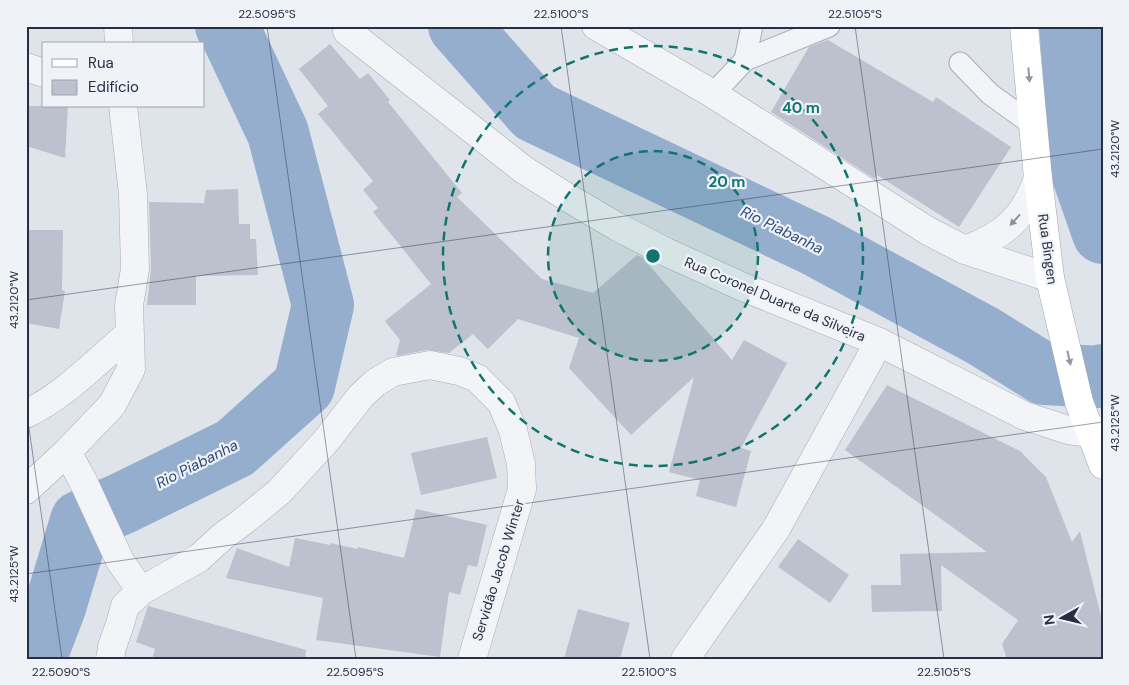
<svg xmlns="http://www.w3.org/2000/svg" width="1129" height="685" font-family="'DM Sans',sans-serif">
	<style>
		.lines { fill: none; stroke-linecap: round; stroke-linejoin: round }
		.river { stroke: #96aece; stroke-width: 62 }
		.building { fill: #bcc1cd }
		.service-casing { stroke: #a8adb8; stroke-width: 23 }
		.minor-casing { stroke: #a8adb8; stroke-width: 29 }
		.primary-casing { stroke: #9da6b7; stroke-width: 29 }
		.service { stroke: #f2f4f8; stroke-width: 21 }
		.minor { stroke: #f2f4f8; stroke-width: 28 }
		.primary { stroke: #fff; stroke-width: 28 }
		.oneway { fill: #9297a1 }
		.oneway2 { fill: #8c929e }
		.ticks { fill: none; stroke: #262f43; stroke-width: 1; stroke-opacity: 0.45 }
		.ring { fill: none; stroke: #0f766e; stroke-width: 2.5; stroke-dasharray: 9 6 }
		.labels { text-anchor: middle; stroke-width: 4.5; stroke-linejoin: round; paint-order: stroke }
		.street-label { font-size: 14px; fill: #262f43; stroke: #eff2f7 }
		.water-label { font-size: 15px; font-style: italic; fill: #2c4b7b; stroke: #eff2f7 }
		.centre { fill: #0f766e; stroke: #eff2f7; stroke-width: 2.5 }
		.ring-label { font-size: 15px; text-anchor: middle; font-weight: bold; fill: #0f766e; stroke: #eff2f7; stroke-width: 4.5; stroke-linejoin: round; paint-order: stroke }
		.neatline { fill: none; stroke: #262f43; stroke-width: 2 }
		.ticks-label { font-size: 12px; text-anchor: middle; fill: #262f43 }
	</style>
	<rect width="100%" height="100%" fill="#dfe3ea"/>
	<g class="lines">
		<g class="river">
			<path d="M459,26L535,112L815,245L983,336L1044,374L1101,377L1103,375"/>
			<path d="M1070,26L1082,173L1103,233"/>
			<path d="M35,659L55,607L81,521L121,504L235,448L304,386L323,305L278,133L231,33L226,26"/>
		</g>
	</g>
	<g class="building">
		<path d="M828,40L933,102L936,97L1011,147L959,227L877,175L875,179L771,112L809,47Z"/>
		<path d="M330,44L360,79L368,73L390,100L388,102L462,193L457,197L542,279L593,293L637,255L642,257L732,360L744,340L787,363L741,448L751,451L736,507L696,496L700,480L669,472L694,377L631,435L569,368L579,338L518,319L488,349L473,334L449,353L427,350L396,356L400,340L385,321L431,284L373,212L378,208L363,190L373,181L318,114L328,106L299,69Z"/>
		<path d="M26,106H68L65,158L26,146Z"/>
		<path d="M238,189L239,224H250V239H256L258,275L196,276V305H147L151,269L149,202L204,203L206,190Z"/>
		<path d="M26,230H63L62,290L65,291L59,329L26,323Z"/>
		<path d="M887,385L1020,451L1046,477L1072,542L1080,531L1103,624V659H1007L1002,644L1018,620L941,565L942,611L872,612L871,585H901L900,554L987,552L845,450Z"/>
		<path d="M487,437L497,478L421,495L411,453Z"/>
		<path d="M416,509L487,525L477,567L468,565L460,595L449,592L440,657L316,640L323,598L226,578L237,548L289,567L295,538L330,545V543L358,549V547L404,558Z"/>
		<path d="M798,539L849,575L830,603L778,567Z"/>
		<path d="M148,606L306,650L305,659H152L155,649L136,642Z"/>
		<path d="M578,609L630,623L620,659H564Z"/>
	</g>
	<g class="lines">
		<g class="service-casing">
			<g id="service">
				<path d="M745,60L752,26"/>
				<path d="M960,63L990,94L1033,125"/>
				<path d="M713,94L745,60L829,26"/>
			</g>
		</g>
		<g class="minor-casing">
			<g id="minor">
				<path d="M118,26L119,44"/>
				<path d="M596,26L713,94L928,231L965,250L1050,278"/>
				<path d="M347,31L524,170L570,199L616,226L666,252L743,287L879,342L1025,416L1068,430L1091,433L1103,430"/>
				<path d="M26,67L44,73"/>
				<path d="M965,250C1004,236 1025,217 1038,178"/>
				<path d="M26,414C65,395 96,362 129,334"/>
				<path d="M67,452L83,481L120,561L141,591"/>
				<path d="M26,490L67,452L112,405L131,369L129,305L135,269L133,194L123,106"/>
				<path d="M110,659L112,647L120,624L125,606L141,591L199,558L223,536L241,523L279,492L325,442L361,396L375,383L393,372L430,365L459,371L477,378L501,402L513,430L521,464L522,489L472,659"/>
				<path d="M685,659L776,529L879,342"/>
			</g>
		</g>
		<g class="primary-casing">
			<path id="primary" d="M1024,26L1038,178L1050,278L1079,402L1103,465"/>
		</g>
		<use href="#service" class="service"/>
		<use href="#minor" class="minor"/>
		<use href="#primary" class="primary"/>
	</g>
	<defs><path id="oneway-solid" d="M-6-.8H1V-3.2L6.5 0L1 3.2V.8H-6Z" transform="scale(1.25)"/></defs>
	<g class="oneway">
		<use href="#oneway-solid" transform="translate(1029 75) rotate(85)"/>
		<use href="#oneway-solid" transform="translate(1069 358) rotate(77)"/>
	</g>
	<use class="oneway2" href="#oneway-solid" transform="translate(1015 220) rotate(132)"/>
	<path class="ticks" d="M267,26L356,659M561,26L650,659M855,26L944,659M26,27L34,26M26,300L1103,149M26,407L62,659M26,574L1103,422"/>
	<circle cx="653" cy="256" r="105" fill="#0f766e" fill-opacity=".12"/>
	<g class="ring">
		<circle cx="653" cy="256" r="105"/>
		<circle cx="653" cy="256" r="210"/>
	</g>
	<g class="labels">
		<g class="street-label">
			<text transform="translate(1048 249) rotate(82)" y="5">Rua Bingen</text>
			<text transform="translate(775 299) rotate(23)" y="5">Rua Coronel Duarte da Silveira</text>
			<text transform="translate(498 570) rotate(-73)" y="5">Servidão Jacob Winter</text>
		</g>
		<g class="water-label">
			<text transform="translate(782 230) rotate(26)" y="5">Rio Piabanha</text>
			<text transform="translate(197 464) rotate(-27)" y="5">Rio Piabanha</text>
		</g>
	</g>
	<circle cx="653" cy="256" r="8" class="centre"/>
	<g class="ring-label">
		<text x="801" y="113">40 m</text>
		<text x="727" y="187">20 m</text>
	</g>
	<rect width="1129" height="685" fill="none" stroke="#eff2f7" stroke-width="55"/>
	<rect x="42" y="42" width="162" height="65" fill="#eff2f7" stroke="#9fa4af"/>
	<rect x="52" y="59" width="25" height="8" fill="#ffffff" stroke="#9fa4af"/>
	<text x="88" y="68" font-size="15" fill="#262f43">Rua</text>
	<rect x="52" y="80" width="25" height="15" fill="#bcc1cd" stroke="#9fa4af"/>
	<text x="88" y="92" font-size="15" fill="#262f43">Edifício</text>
	<g transform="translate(1062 618) rotate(262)" stroke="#eff2f7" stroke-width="4" paint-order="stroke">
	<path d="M0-4L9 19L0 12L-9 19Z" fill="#262f43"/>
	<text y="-8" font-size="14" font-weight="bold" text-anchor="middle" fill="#262f43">N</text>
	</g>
	<rect x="28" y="28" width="1074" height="630" class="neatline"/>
	<g class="ticks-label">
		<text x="267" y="18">22.5095°S</text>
		<text x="561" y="18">22.5100°S</text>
		<text x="855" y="18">22.5105°S</text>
		<text transform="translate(1115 149) rotate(-90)" y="4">43.2120°W</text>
		<text transform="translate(14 300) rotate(-90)" y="4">43.2120°W</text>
		<text transform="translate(1115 423) rotate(-90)" y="4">43.2125°W</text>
		<text transform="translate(14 574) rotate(-90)" y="4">43.2125°W</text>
		<text x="61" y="676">22.5090°S</text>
		<text x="355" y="676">22.5095°S</text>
		<text x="649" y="676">22.5100°S</text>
		<text x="944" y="676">22.5105°S</text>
	</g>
</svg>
